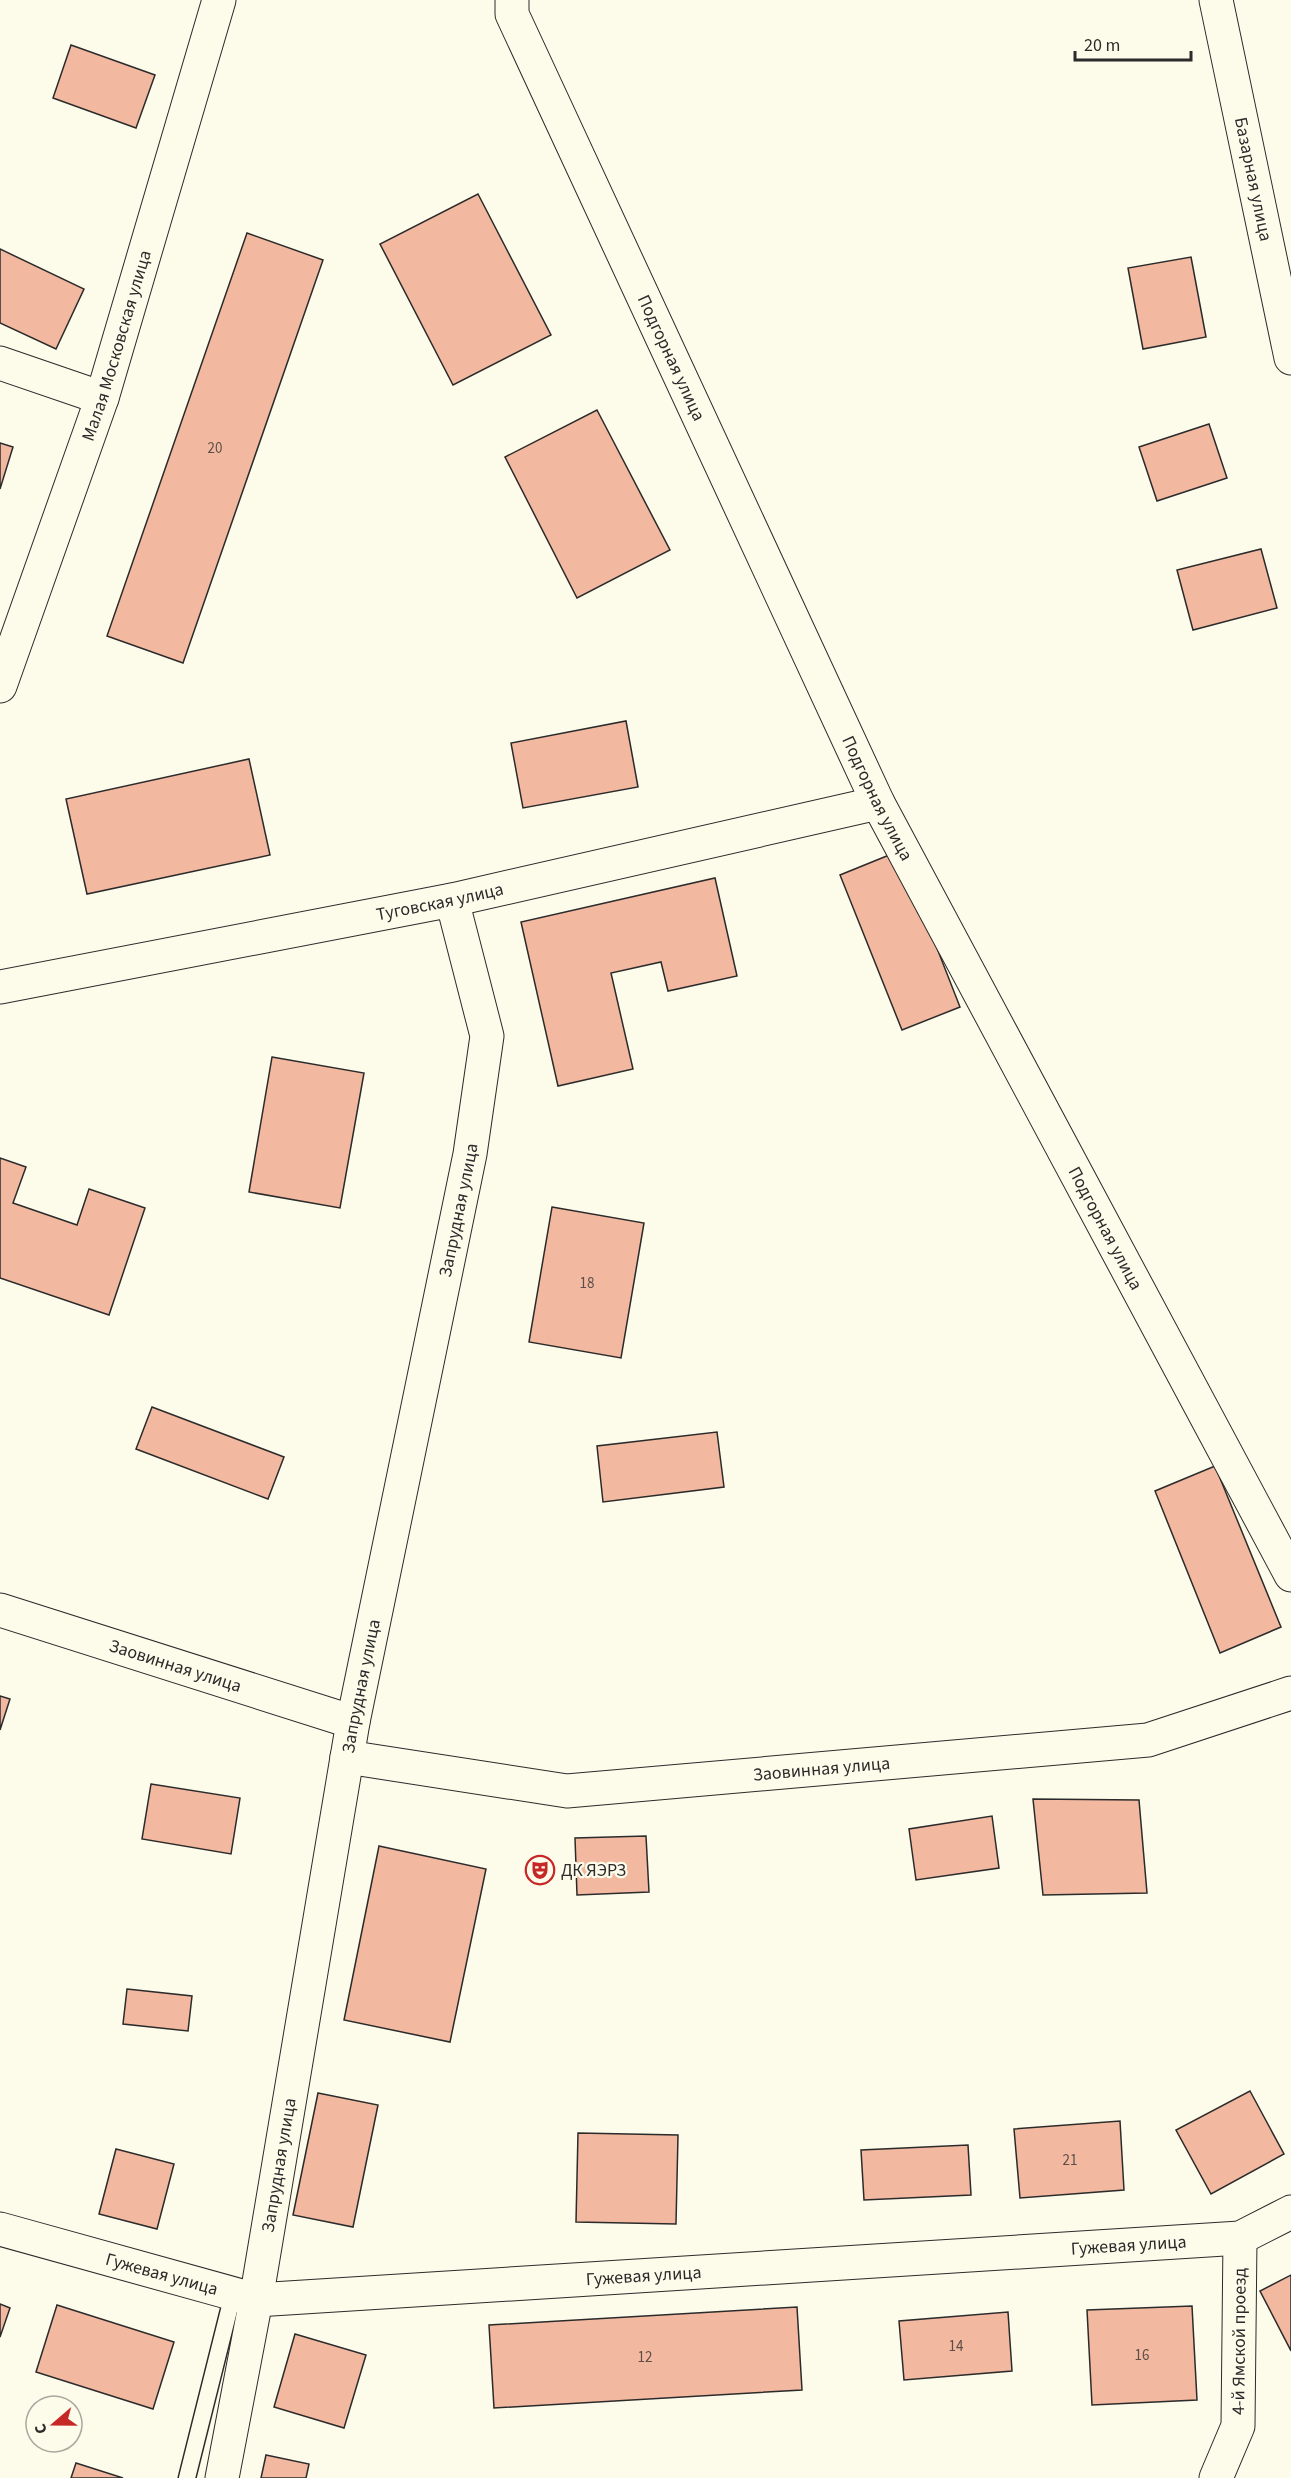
<svg xmlns="http://www.w3.org/2000/svg" width="1291" height="2478" font-family="'Source Sans 3',sans-serif">
	<style>
		.building { fill: #f2b8a0; stroke: #2b2b2b; stroke-width: 1.5 }
		.lines { fill: none; stroke-linecap: round; stroke-linejoin: round }
		.lane-casing { stroke: #2b2b2b; stroke-width: 19 }
		.street-casing { stroke: #2b2b2b; stroke-width: 35 }
		.lane { stroke: #fdfbea; stroke-width: 16 }
		.street { stroke: #fdfbea; stroke-width: 33 }
		.labels { text-anchor: middle; stroke-width: 4.5; stroke-linejoin: round; paint-order: stroke }
		.number-label { font-size: 15px; fill: #5d4e48 }
		.street-label { font-size: 18px; fill: #2b2b2b; stroke: #fdfbea }
		.poi-label { font-size: 18px; fill: #2b2b2b; stroke: #fdfbea; text-anchor: start }
	</style>
	<rect width="100%" height="100%" fill="#fdfbea"/>
	<g class="building">
		<path d="M71,45L155,75L136,128L53,98Z"/>
		<path d="M478,194L551,335L453,385L380,244Z"/>
		<path d="M247,233L323,260L183,663L107,636Z"/>
		<path d="M0,249L84,289L56,349L0,323Z"/>
		<path d="M1191,257L1206,337L1143,349L1128,268Z"/>
		<path d="M597,410L670,550L577,598L505,457Z"/>
		<path d="M1209,424L1227,478L1157,501L1139,447Z"/>
		<path d="M0,443L13,447L0,489Z"/>
		<path d="M1261,549L1277,608L1193,630L1177,570Z"/>
		<path d="M626,721L638,787L523,808L511,743Z"/>
		<path d="M249,759L270,855L87,894L66,799Z"/>
		<path d="M899,851L960,1007L902,1030L840,875Z"/>
		<path d="M715,878L737,976L668,991L661,962L611,973L633,1069L558,1086L521,922Z"/>
		<path d="M272,1057L364,1073L340,1208L249,1192Z"/>
		<path d="M0,1158L26,1167L13,1203L77,1225L89,1189L145,1208L109,1315L0,1278Z"/>
		<path d="M552,1207L644,1223L621,1358L529,1342Z"/>
		<path d="M152,1407L284,1457L268,1499L136,1449Z"/>
		<path d="M717,1432L724,1487L603,1502L597,1446Z"/>
		<path d="M1215,1466L1281,1627L1220,1653L1155,1491Z"/>
		<path d="M0,1696L10,1699L0,1730Z"/>
		<path d="M151,1784L240,1798L231,1854L142,1839Z"/>
		<path d="M1033,1799L1139,1800L1147,1893L1043,1895Z"/>
		<path d="M992,1816L999,1868L916,1880L909,1829Z"/>
		<path d="M646,1836L649,1892L577,1895L575,1838Z"/>
		<path d="M379,1846L486,1869L450,2042L344,2020Z"/>
		<path d="M127,1989L192,1996L188,2031L123,2024Z"/>
		<path d="M1250,2091L1284,2154L1211,2194L1176,2130Z"/>
		<path d="M318,2093L378,2105L353,2227L293,2215Z"/>
		<path d="M1120,2121L1124,2190L1020,2198L1014,2129Z"/>
		<path d="M578,2133L678,2135L676,2224L576,2222Z"/>
		<path d="M968,2145L971,2195L864,2200L861,2150Z"/>
		<path d="M116,2149L174,2164L157,2229L99,2214Z"/>
		<path d="M1291,2275V2351L1260,2291Z"/>
		<path d="M0,2304L10,2308L0,2337Z"/>
		<path d="M57,2305L174,2342L153,2409L36,2372Z"/>
		<path d="M1192,2306L1197,2400L1092,2405L1087,2310Z"/>
		<path d="M797,2307L802,2390L494,2408L489,2325Z"/>
		<path d="M1008,2312L1012,2371L904,2380L899,2321Z"/>
		<path d="M295,2334L366,2355L344,2428L274,2407Z"/>
		<path d="M266,2455L309,2464L306,2478H261Z"/>
		<path d="M76,2463L123,2478H71Z"/>
	</g>
	<g class="lines">
		<g class="lane-casing">
			<path id="lane" d="M187,2478L233,2294"/>
		</g>
		<g class="street-casing">
			<g id="street">
				<path id="s1" d="M512,0V14L878,803L1291,1575"/>
				<path id="s2" d="M1216,0L1291,358"/>
				<path d="M0,363L102,398"/>
				<path id="s3" d="M0,686L102,398L219,0"/>
				<path id="s4" d="M0,987L452,900L878,803"/>
				<path id="s5" d="M0,1610L353,1722"/>
				<path id="s6" d="M347,1757L567,1791L1148,1740L1291,1693"/>
				<path id="s7" d="M0,2229L256,2300L1240,2238L1291,2212"/>
				<path id="s8" d="M222,2478L256,2300L353,1722L470,1154L487,1036L452,900"/>
				<path id="s9" d="M1216,2478L1238,2426L1240,2238"/>
			</g>
		</g>
		<use href="#lane" class="lane"/>
		<use href="#street" class="street"/>
	</g>
	<defs>
		<g id="theatre-ring" transform="scale(1.5)"><circle r="9.5" fill="#fdfbea" stroke="#c62828" stroke-width="1.5"/><path d="M-5-5.5Q0-4 5-5.5V0Q5 5 0 6Q-5 5-5 0ZM-3.3-2.5H-1v1.5H-3.3ZM1-2.5H3.3v1.5H1ZM-2.8 1Q0 5.5 2.8 1Z" fill="#c62828"/></g>
	</defs>
	<g fill-rule="evenodd">
		<use href="#theatre-ring" x="540" y="1870"/>
	</g>
	<g class="labels">
		<g class="number-label">
			<text x="215" y="453">20</text>
			<text x="587" y="1288">18</text>
			<text x="1070" y="2165">21</text>
			<text x="956" y="2351">14</text>
			<text x="1142" y="2360">16</text>
			<text x="645" y="2362">12</text>
		</g>
		<g class="street-label">
			<text dy="6" stroke="none"><textPath href="#s2" startOffset="183">Базарная улица</textPath></text>
			<text dy="6" stroke="none"><textPath href="#s3" startOffset="360">Малая Московская улица</textPath></text>
			<text dy="6" stroke="none"><textPath href="#s1" startOffset="393">Подгорная улица</textPath></text>
			<text dy="6" stroke="none"><textPath href="#s1" startOffset="879">Подгорная улица</textPath></text>
			<text dy="6" stroke="none"><textPath href="#s4" startOffset="448">Туговская улица</textPath></text>
			<text dy="6" stroke="none"><textPath href="#s8" startOffset="1290">Запрудная улица</textPath></text>
			<text dy="6" stroke="none"><textPath href="#s1" startOffset="1366">Подгорная улица</textPath></text>
			<text dy="6" stroke="none"><textPath href="#s5" startOffset="184">Заовинная улица</textPath></text>
			<text dy="6" stroke="none"><textPath href="#s8" startOffset="804">Запрудная улица</textPath></text>
			<text dy="6" stroke="none"><textPath href="#s6" startOffset="478">Заовинная улица</textPath></text>
			<text dy="6" stroke="none"><textPath href="#s8" startOffset="318">Запрудная улица</textPath></text>
			<text dy="6" stroke="none"><textPath href="#s7" startOffset="1140">Гужевая улица</textPath></text>
			<text dy="6" stroke="none"><textPath href="#s7" startOffset="168">Гужевая улица</textPath></text>
			<text dy="6" stroke="none"><textPath href="#s7" startOffset="654">Гужевая улица</textPath></text>
			<text dy="6" stroke="none"><textPath href="#s9" startOffset="141">4-й Ямской проезд</textPath></text>
		</g>
		<g class="poi-label">
			<text x="561" y="1876">ДК ЯЭРЗ</text>
		</g>
	</g>
	<g transform="translate(54 2424) rotate(250)"><circle r="28" fill="#fdfbea" stroke="#a9a89e" stroke-width="1.5"/>
	<path d="M0-4.5L10 22L0 15L-10 22Z" fill="#c62828"/>
	<text y="-9" font-size="16" font-weight="bold" text-anchor="middle" fill="#2b2b2b">С</text>
	</g>
	<path d="M1075 51v9h116v-9" fill="none" stroke="#2b2b2b" stroke-width="3"/>
	<text x="1084" y="51" font-size="18" fill="#2b2b2b" stroke="#fdfbea" stroke-width="4.5" paint-order="stroke">20 m</text>
</svg>
